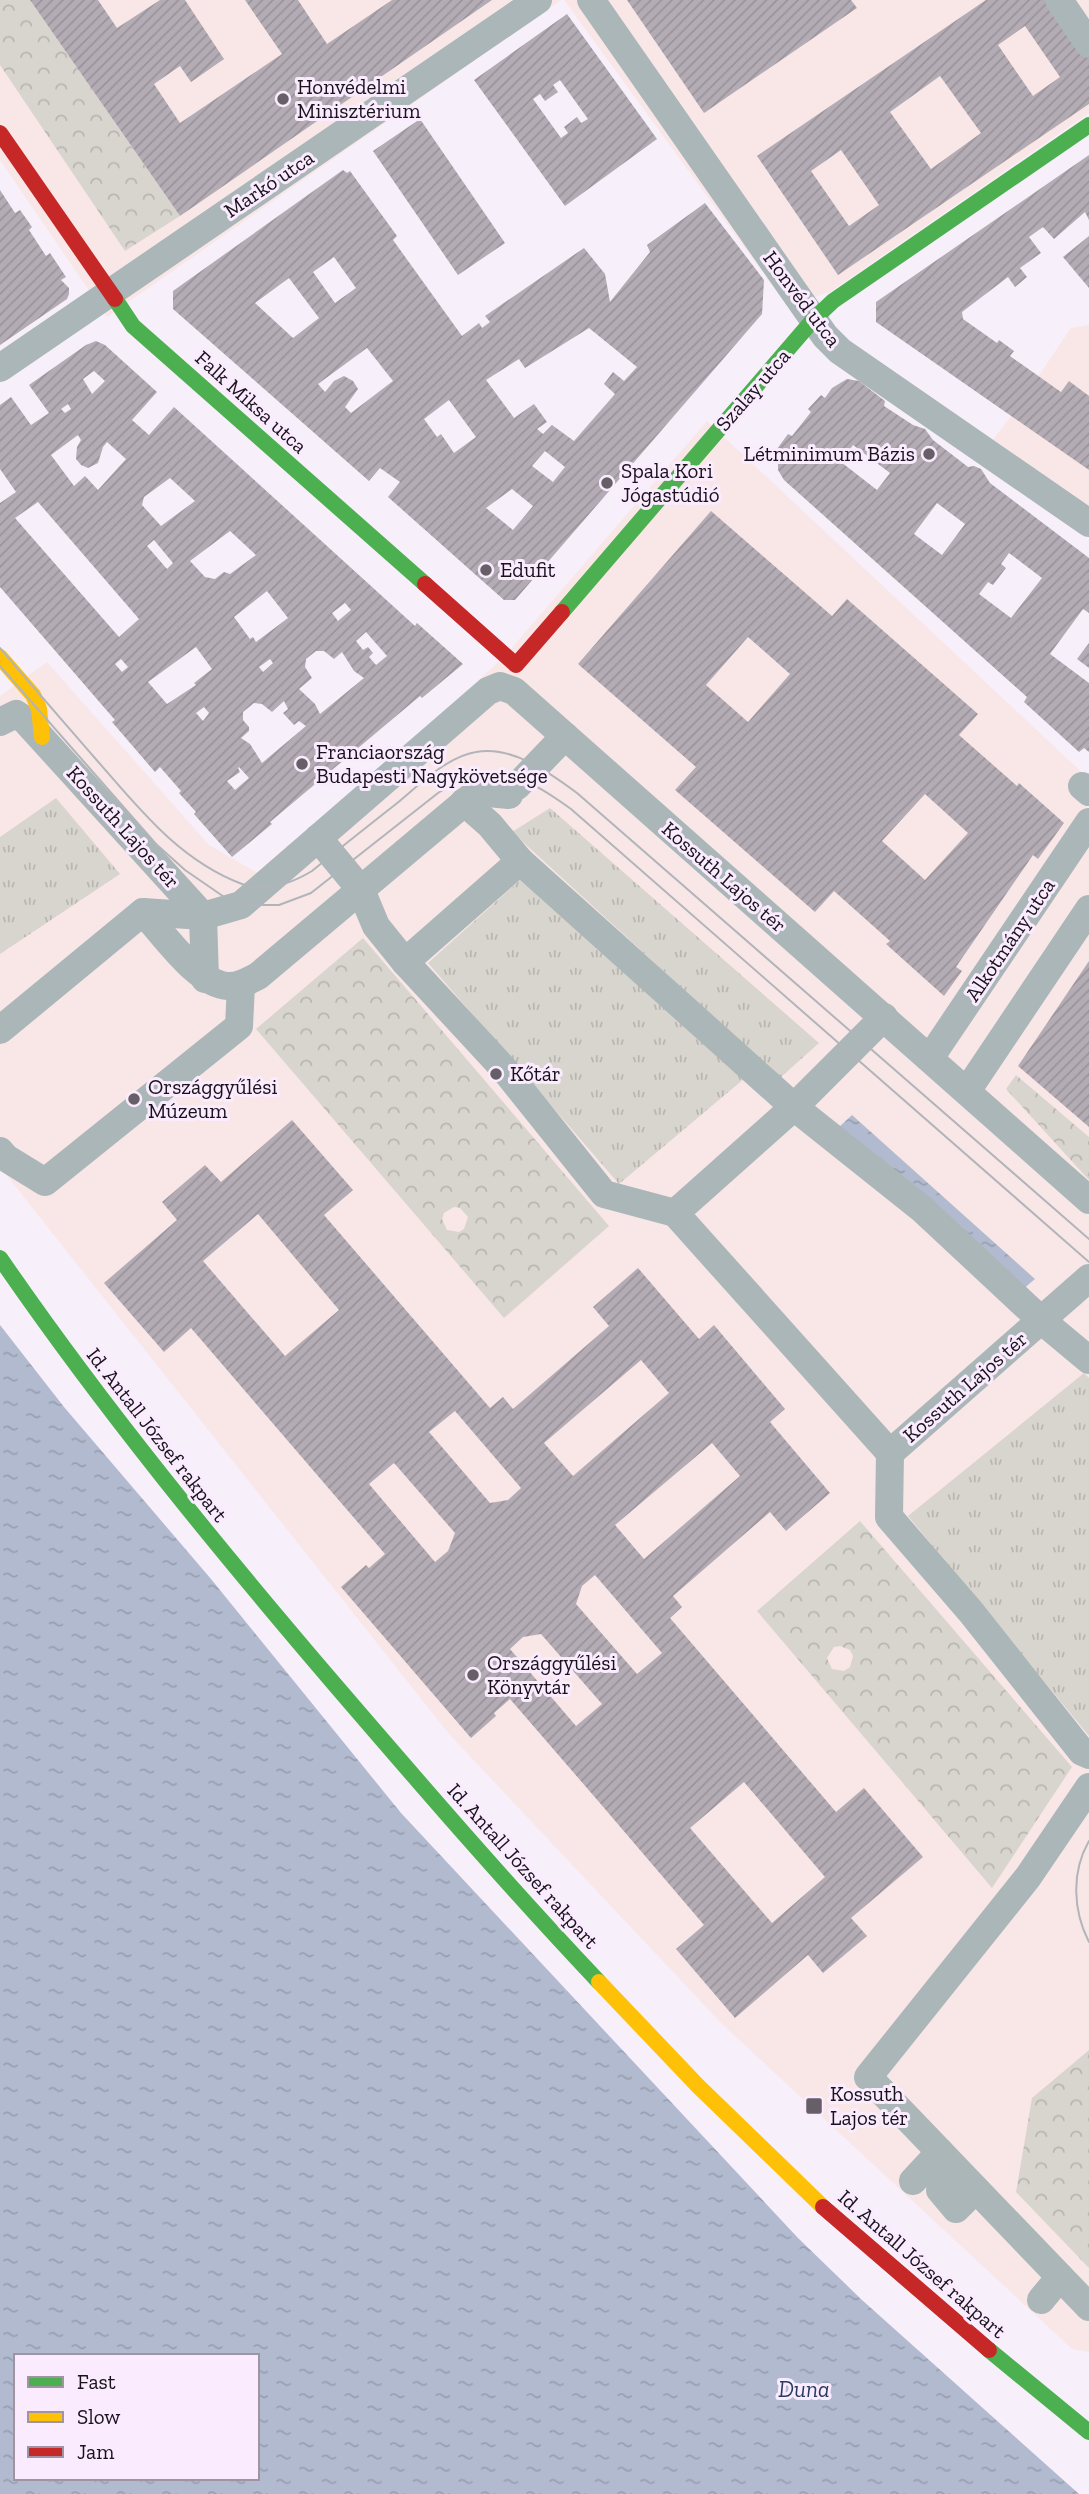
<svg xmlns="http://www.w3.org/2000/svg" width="1089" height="2494" font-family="'Zilla Slab',serif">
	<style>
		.commercial { fill: #f9e7e8 }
		.grass { fill: url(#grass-tufts) }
		.park { fill: url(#park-crowns); fill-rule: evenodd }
		.water { fill: url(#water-ripples); fill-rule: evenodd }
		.building { fill: url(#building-hatch); fill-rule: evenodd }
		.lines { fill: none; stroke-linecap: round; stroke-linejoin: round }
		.street { stroke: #aab6b7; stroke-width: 28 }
		.fast { stroke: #4caf50; stroke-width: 16 }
		.slow { stroke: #ffc107; stroke-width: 16 }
		.jam { stroke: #c62828; stroke-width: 16 }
		.tram { stroke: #b1b5b9; stroke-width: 2 }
		.poi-dot { fill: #665f68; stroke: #faebfe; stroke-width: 2.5 }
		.labels { text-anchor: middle; stroke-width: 6; stroke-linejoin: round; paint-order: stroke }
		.poi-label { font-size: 21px; fill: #18121a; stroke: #faebfe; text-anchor: start }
		.street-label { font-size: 21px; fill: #18121a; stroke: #faebfe }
		.water-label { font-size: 23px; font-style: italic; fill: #263d62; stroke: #faebfe }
	</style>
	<defs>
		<pattern id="grass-tufts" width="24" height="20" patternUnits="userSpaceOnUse" patternTransform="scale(1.75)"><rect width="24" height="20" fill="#d8d5cf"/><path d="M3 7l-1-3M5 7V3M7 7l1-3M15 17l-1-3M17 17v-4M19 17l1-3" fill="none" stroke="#b9b6b1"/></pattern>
		<pattern id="park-crowns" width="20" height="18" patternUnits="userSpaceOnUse" patternTransform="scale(1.75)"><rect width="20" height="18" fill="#d8d5cf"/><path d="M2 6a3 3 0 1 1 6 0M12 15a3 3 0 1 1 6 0" fill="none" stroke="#b9b6b1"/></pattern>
		<pattern id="water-ripples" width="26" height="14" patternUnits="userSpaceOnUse" patternTransform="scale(1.75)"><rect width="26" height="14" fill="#b2bacf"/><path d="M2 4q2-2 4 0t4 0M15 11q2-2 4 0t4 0" fill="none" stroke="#989fb1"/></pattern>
		<pattern id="building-hatch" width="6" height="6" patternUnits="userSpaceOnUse" patternTransform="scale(1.75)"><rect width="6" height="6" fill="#b4acb4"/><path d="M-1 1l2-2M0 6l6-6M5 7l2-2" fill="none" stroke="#9a939a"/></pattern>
	</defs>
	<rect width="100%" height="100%" fill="#f7effa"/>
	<g class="commercial">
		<path d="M0,0H561L107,317L0,160Z"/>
		<path d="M564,0H1089V113L830,292L787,306Z"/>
		<path d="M1089,325V528L984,451L1012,415L1071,328Z"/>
		<path d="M707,421L1089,779V2352L1072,2349L722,2024L449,1734L0,1167V696L47,662L209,845L261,875L504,657Z"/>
	</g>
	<g class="grass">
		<path d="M56,798L120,874L0,954V837Z"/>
		<path d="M550,808L819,1043L780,1078L512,832Z"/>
		<path d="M521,879L745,1078L619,1184L428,963Z"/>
		<path d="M1084,1373L1089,1378V1736L908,1516Z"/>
	</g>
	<g class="park">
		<path d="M0,0H30L180,216L125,251L0,65Z"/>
		<path d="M363,938L609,1226L504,1318L256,1029ZM454,1207L460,1208L468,1217L464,1229L459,1232L447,1230L442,1219L444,1213Z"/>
		<path d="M1016,1075L1089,1137V1180L1006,1089Z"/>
		<path d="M860,1521L1072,1767L992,1888L757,1611ZM840,1646L850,1650L853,1656L850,1667L844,1671L832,1669L827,1658L834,1647Z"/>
		<path d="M1089,2050V2268L1016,2192L1032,2098Z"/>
	</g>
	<g class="water">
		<path d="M852,1115L1035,1279L1022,1290L839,1127Z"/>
		<path d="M0,1325L64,1407L211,1579L401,1813L798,2238L862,2300L1079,2494H0ZM16,2356H257V2478H16Z"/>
	</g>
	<g class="building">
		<path d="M30,0H98L117,28L160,0H185L224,59L191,82L180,66L154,84L180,123L282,54L245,0H298L327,44L392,0H492L180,216Z"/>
		<path d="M627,0H851L857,8L704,113Z"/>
		<path d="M986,0H1052L1089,55V104L838,275L757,156ZM1025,26L1060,77L1033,96L998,45ZM940,76L981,133L931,169L890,112ZM841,150L879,205L849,226L811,171Z"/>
		<path d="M567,14L657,139L565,206L474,80ZM560,80L588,119L581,123L577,117L564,127L568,133L561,138L533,99L540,94L545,101L558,92L553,85Z"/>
		<path d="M420,119L505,243L458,275L373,151Z"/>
		<path d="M1089,155V220L1085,212L1054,239L1043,227L1029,237L1041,253L1020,268L1027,277L1015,287L1008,277L962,312L963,319L997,343L999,340L1014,351L1010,356L1061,392L1069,381L1089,396V470L876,322V302Z"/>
		<path d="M343,170L347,173L350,171L397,236L393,240L462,336L479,323L482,328L490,322L485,316L584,248L605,274L610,302L650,252L647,245L705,203L764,280L762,314L515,600H504L388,497L400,482L380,468L369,481L173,309V291ZM334,257L356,288L335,303L313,272ZM289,278L319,318L293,338L255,303ZM589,328L637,367L624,381L613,372L604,384L615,394L574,441L552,425L543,434L537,429L547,422L534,404L514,418L486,380L519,359L525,368ZM367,348L393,381L351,413L345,407L358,389L353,381L344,376L334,381L325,392L318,384ZM449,400L476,437L454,453L441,434L437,437L424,419ZM545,451L565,467L553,482L532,466ZM512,489L533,506L513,530L486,508Z"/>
		<path d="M0,190L15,213L20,210L32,227L29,230L46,256L50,253L66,277L61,280L69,288V294L67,299L0,345Z"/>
		<path d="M1089,236V288L1063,257Z"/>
		<path d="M96,341L105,345L157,392L132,420L149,435L174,407L415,626L417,623L463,664L422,698L420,696L270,822L272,824L232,857L194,814L196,812L179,793L181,791L160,767L155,772L112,722L115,720L0,587V503L16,492L0,469V405L11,397L31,425L49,413L29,385L86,345ZM94,371L105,381L92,394L83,379ZM68,404L71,409L65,413L61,409ZM78,435L81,440L77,447L76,459L81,465L88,468L98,463L103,447L107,442L126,459L98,490L85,476L74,486L51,455ZM170,478L195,501L161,526L142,505L144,497ZM38,502L139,619L119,637L15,518ZM230,531L256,555L230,574L224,572L215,579L205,577L190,561ZM154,540L173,563L167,569L147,546ZM267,591L288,618L256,642L253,637L250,639L234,617ZM345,603L351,610L338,621L332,613ZM366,632L387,656L376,665L369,657L373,653L368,647L363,650L356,641ZM196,647L212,669L194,683L196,685L167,704L148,682ZM316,651H324L334,659L342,652L354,671L364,678L320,714L315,704L299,689L312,678L305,667L306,659ZM121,659L128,667L122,672L115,664ZM270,659L273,663L263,672L259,667ZM284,701L288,709L283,713L294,725L299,721L306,726L262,763L250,744L241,738L249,731V727L243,720V712L254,703L262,704L272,712ZM204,707L209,713L203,721L196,713ZM239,767L249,778L235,790L227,781L240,772L238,768Z"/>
		<path d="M847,379L859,381L885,401L884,406L913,425L925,429L933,440L968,467L974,466L981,469L990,483L1089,558V613L1083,609L1050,654L1089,683V752L1084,748L1079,752L1024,702L1027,697L784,480L778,470V460L782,452L777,449L788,434L792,436L811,412L808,409L821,395L825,398L832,388ZM853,445L890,473L877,490L841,462ZM937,503L965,524L942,555L914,534ZM1009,553L1042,578L1011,618L979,594L988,582L993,585L1006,568L1001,564Z"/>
		<path d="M711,511L832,616L847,599L978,714L959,735L1017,786L1019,783L1064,823L1038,859L1033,855L956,967L962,971L944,996L886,944L890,941L834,891L815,912L675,790L696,767L578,664ZM748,637L790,674L748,722L706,685ZM925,794L968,833L925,880L882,841Z"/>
		<path d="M1089,643V668L1077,659Z"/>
		<path d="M1089,961V1127L1018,1066Z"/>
		<path d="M292,1120L353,1190L324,1215L490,1408L503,1397L513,1409L609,1326L593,1307L638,1268L699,1339L714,1325L785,1409L770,1422L830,1493L786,1531L770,1512L673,1596L682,1607L670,1618L836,1812L864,1788L923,1857L851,1918L867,1936L823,1973L808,1955L735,2018L676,1949L704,1925L599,1802L510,1699L494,1713L496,1716L471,1738L341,1587L366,1565L369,1568L385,1554L191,1328L164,1352L104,1283L177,1220L162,1202L205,1165L221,1182ZM258,1214L339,1310L285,1356L203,1261ZM641,1360L669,1393L573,1476L544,1443ZM455,1411L521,1488L508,1500L490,1503L429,1432ZM712,1443L740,1476L644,1559L615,1525ZM394,1463L455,1533L448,1551L435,1562L369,1484ZM595,1575L662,1653L637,1674L576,1604L582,1586ZM541,1634L602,1704L576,1726L510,1649L523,1637ZM744,1782L825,1877L772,1923L690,1828Z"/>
	</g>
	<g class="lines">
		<g class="street">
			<path d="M591,0L825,336L840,351L1089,523"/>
			<path d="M1059,0L1089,44"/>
			<path d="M0,368L538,0"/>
			<path d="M0,722L16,714L25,720L203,916L205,979"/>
			<path d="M517,786L565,736"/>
			<path d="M1082,786L1089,792"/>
			<path d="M464,802L490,825L520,861L794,1107L922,1209L1041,1320L1089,1360"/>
			<path d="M318,838L361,890L376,926L405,962L504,1069L604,1194L675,1213"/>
			<path d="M143,912L203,916L241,905L488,691L500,686L514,691L1089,1200"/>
			<path d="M405,962L520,861"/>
			<path d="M884,1017L794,1107L675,1213L890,1453L1089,1278"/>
			<path d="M0,1030L143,912C163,933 198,985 228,986C239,987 248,981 258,976L477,792L509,795"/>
			<path d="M930,1058L1089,822"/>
			<path d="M967,1091L1089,909"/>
			<path d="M0,1151L6,1158L45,1182L239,1026L241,985"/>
			<path d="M890,1453L889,1517L971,1612L1082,1752L1089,1755"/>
			<path d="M1089,1787L1028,1877L868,2077L1089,2307"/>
			<path d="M954,2175L972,2193L956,2209L940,2190Z"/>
			<path d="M913,2181L940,2152"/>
			<path d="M1041,2300L1060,2277"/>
		</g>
		<g class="fast">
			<path d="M115,299L133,326L425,584"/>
			<path d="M562,612L813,320L833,301L1089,125"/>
			<path d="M0,1258C103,1408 218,1548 336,1686C422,1786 508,1886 599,1982"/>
			<path d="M989,2350L1089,2432"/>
		</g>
		<g class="slow">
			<path d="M0,657L33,695L39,709L42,737"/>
			<path d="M599,1982L698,2086L823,2207"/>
		</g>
		<g class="jam">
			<path d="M0,133L115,299"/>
			<path d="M425,584L516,665L562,612"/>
			<path d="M823,2207L989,2350"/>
		</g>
		<g class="tram">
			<path d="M0,648C31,685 63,721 94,757C137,806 178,860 242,884C266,893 292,883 312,871C340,848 368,826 396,804C418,786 446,757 476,752C512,745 550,773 577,793L1089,1239"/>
			<path d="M0,666L156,844L185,870L230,901L250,905H279L311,893L438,793C492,758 523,775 571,809L1089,1262"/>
			<path d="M1089,1841C1071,1872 1073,1911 1089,1942"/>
		</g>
	</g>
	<g class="poi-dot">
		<circle cx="283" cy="99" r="7"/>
		<circle cx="929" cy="454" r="7"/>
		<circle cx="607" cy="483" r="7"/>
		<circle cx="486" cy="570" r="7"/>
		<circle cx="302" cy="764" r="7"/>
		<circle cx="496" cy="1074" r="7"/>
		<circle cx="134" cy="1099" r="7"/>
		<circle cx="473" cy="1675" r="7"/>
		<rect x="805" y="2097" width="18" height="18" rx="3.5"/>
	</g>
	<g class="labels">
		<g class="poi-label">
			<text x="297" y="94">Honvédelmi<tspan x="297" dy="24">Minisztérium</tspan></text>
			<text x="915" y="461" text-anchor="end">Létminimum Bázis</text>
			<text x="621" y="478">Spala Kori<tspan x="621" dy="24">Jógastúdió</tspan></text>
			<text x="500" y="577">Edufit</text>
			<text x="316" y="759">Franciaország<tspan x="316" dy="24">Budapesti Nagykövetsége</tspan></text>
			<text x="510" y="1081">Kőtár</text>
			<text x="148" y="1094">Országgyűlési<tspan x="148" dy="24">Múzeum</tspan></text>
			<text x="487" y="1670">Országgyűlési<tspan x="487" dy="24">Könyvtár</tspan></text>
			<text x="830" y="2101">Kossuth<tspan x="830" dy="24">Lajos tér</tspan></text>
		</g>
		<g class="street-label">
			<text transform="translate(269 184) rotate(-34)" y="7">Markó utca</text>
			<text transform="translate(802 299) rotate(53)" y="7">Honvéd utca</text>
			<text transform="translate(753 390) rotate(-49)" y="7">Szalay utca</text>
			<text transform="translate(251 402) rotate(42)" y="7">Falk Miksa utca</text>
			<text transform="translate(123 827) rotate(48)" y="7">Kossuth Lajos tér</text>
			<text transform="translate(724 877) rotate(41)" y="7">Kossuth Lajos tér</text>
			<text transform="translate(1010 940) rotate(-56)" y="7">Alkotmány utca</text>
			<text transform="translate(965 1387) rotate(-41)" y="7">Kossuth Lajos tér</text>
			<text transform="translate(157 1435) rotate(52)" y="7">Id. Antall József rakpart</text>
			<text transform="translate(523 1866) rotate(48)" y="7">Id. Antall József rakpart</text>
			<text transform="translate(922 2264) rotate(41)" y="7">Id. Antall József rakpart</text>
		</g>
		<g class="water-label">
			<text x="804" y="2397">Duna</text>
		</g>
	</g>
	<rect x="14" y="2354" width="245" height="126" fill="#faebfe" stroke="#a094a3" stroke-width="2"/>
	<rect x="28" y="2377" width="35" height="10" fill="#4caf50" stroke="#a094a3" stroke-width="2"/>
	<text x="77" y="2389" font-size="21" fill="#18121a">Fast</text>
	<rect x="28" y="2412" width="35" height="10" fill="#ffc107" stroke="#a094a3" stroke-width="2"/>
	<text x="77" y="2424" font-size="21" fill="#18121a">Slow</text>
	<rect x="28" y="2447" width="35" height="10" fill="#c62828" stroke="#a094a3" stroke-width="2"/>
	<text x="77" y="2459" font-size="21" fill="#18121a">Jam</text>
</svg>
